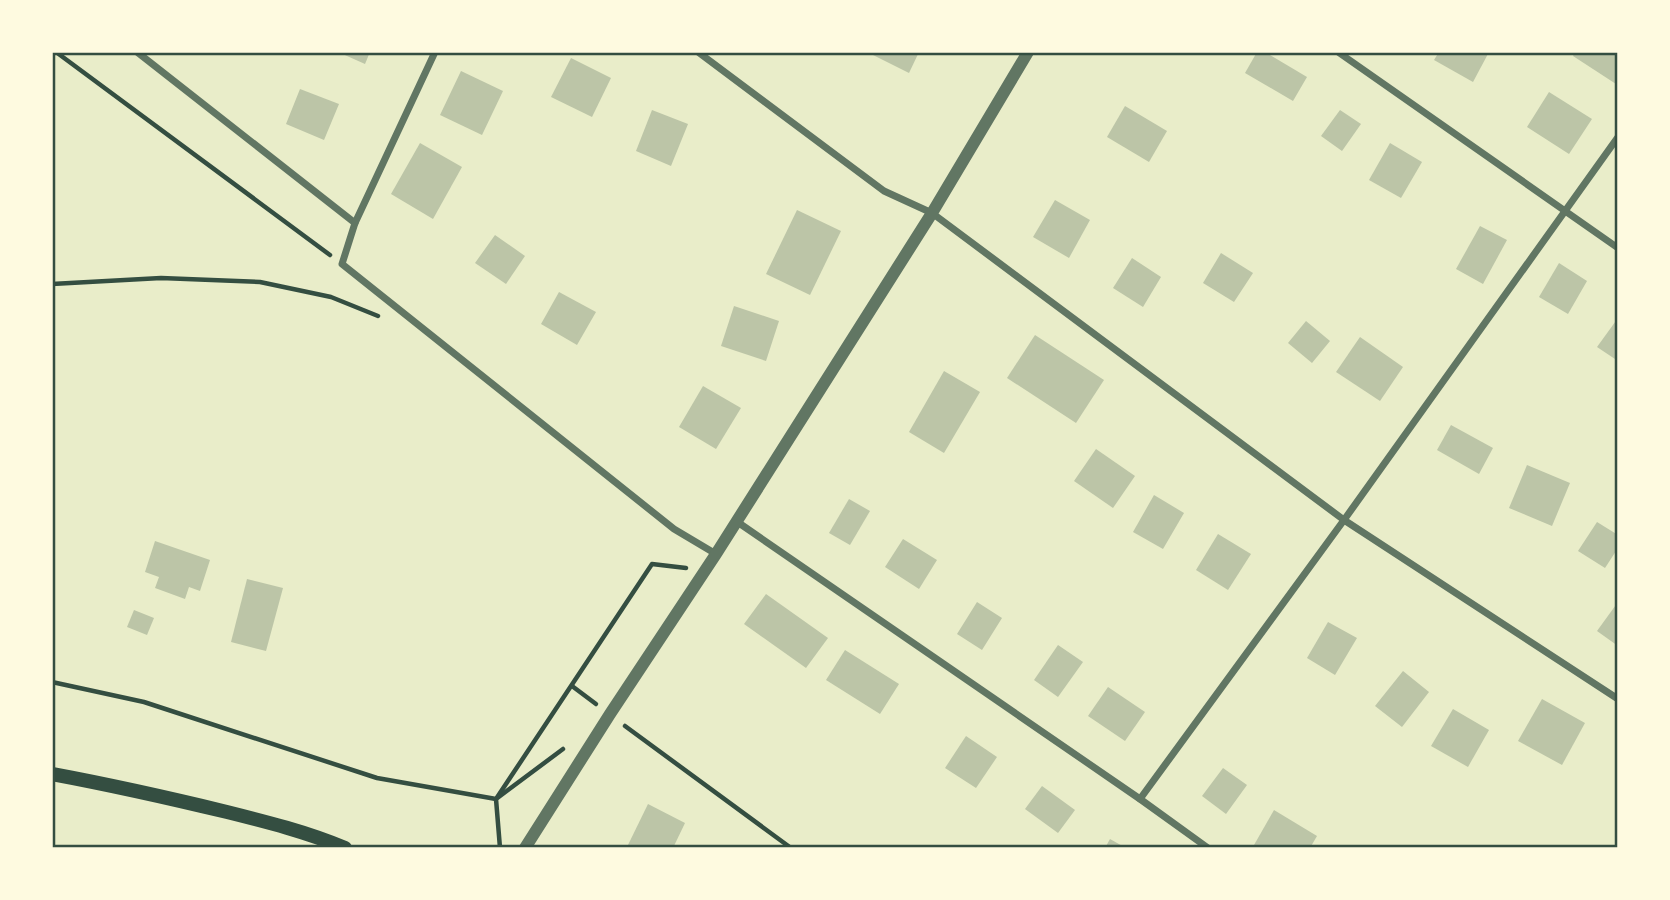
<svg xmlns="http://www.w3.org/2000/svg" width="1670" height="900" font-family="'PT Sans Narrow',sans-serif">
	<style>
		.building { fill: #bcc5a7 }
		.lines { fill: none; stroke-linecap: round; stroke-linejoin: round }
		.path { stroke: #344e41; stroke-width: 4.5 }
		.minor { stroke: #617663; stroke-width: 7 }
		.tertiary { stroke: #617663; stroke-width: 12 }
		.secondary { stroke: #344e41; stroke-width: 14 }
		.neatline { fill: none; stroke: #344e41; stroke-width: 2.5 }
	</style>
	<rect width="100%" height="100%" fill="#e9edc9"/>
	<g class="building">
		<path d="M338,52H370L365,64Z"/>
		<path d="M874,52H919L909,73L873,55Z"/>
		<path d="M1257,52H1265L1307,77L1293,101L1245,73Z"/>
		<path d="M1439,52H1489L1473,82L1434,60Z"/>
		<path d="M1575,52H1618V82L1616,84L1573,56Z"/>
		<path d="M571,58L611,78L592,117L551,97Z"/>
		<path d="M461,71L503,91L482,135L440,115Z"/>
		<path d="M300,89L339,104L324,140L286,124Z"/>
		<path d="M1549,92L1592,119L1569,154L1527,127Z"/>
		<path d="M1125,106L1167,131L1149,162L1107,137Z"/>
		<path d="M652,110L688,124L671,166L636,151Z"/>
		<path d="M1340,110L1361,124L1342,151L1321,136Z"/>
		<path d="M420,143L462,167L433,219L391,194Z"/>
		<path d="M1390,143L1422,162L1401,198L1369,180Z"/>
		<path d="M1055,200L1090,220L1069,258L1033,237Z"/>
		<path d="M797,210L841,231L810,295L766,274Z"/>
		<path d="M1480,226L1507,240L1483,284L1456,269Z"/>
		<path d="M495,235L525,256L506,284L475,263Z"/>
		<path d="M1221,253L1253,273L1234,302L1203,283Z"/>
		<path d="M1132,258L1161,277L1143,307L1113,288Z"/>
		<path d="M1559,263L1587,281L1568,314L1539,297Z"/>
		<path d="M559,292L596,312L577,345L541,324Z"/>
		<path d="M734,306L779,321L766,361L721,346Z"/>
		<path d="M1618,318V361L1597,347Z"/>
		<path d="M1306,321L1330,341L1312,363L1288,343Z"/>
		<path d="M1035,335L1104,380L1076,423L1007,378Z"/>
		<path d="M1360,337L1403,367L1380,401L1336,372Z"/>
		<path d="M944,371L980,392L944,453L909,432Z"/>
		<path d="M703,386L741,408L716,449L679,427Z"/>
		<path d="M1451,425L1493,448L1479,474L1437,450Z"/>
		<path d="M1096,449L1135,476L1113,508L1074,481Z"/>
		<path d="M1527,465L1570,483L1552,526L1509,508Z"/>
		<path d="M1154,495L1184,513L1163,549L1133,532Z"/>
		<path d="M849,499L870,511L850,545L829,533Z"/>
		<path d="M1597,522L1618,535V548L1605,568L1578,551Z"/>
		<path d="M1218,534L1251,554L1228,590L1196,570Z"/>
		<path d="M903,539L937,560L919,589L885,567Z"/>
		<path d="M155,541L210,560L200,591L189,587L185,599L155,588L159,577L145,572Z"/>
		<path d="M247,579L283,588L266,651L231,642Z"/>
		<path d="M766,594L828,638L806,668L744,624Z"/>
		<path d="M977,602L1002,618L982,650L957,634Z"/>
		<path d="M1618,602V646L1597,631Z"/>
		<path d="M134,610L154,618L147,635L127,627Z"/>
		<path d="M1328,622L1357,638L1335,675L1307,658Z"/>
		<path d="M1058,645L1083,662L1058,697L1034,680Z"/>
		<path d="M845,650L899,684L880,714L826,680Z"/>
		<path d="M1403,671L1429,692L1402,727L1375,706Z"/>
		<path d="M1108,687L1145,712L1125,741L1088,716Z"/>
		<path d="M1542,699L1585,723L1562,765L1518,741Z"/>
		<path d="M1453,709L1489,730L1468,767L1431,746Z"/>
		<path d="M966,736L997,757L976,788L945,768Z"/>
		<path d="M1223,768L1247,785L1226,814L1202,796Z"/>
		<path d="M1042,786L1075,810L1058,833L1025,809Z"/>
		<path d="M648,804L685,823L673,848L627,847Z"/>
		<path d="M1274,810L1317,836L1310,848H1259L1254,845Z"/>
		<path d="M1110,839L1126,848H1105Z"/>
	</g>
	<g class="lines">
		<g class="path">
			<path d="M56,52L330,255"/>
			<path d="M52,284L161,278L260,282L331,297L378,316"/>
			<path d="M52,682L144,702L377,778L496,799L652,564L686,568"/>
			<path d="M572,686L596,704"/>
			<path d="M625,726L791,848"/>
			<path d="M500,848L496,799L563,749"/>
		</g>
		<g class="minor">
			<path d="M137,52L355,223L342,264L674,529L716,554"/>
			<path d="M698,52L884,191L932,213L1344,520L1618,699"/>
			<path d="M1338,52L1618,248"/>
			<path d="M355,223L435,52"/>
			<path d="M736,521L1140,799L1208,848"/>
			<path d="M1140,799L1344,520L1618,137"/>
		</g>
		<path class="tertiary" d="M525,848L610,714L716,554L932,213L1028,52"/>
		<path class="secondary" d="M52,774C111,785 169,798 227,812C267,822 307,832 345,848"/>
	</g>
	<rect width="1670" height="900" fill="none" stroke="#fefae0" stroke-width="108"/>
	<rect x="54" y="54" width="1562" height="792" class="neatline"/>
</svg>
